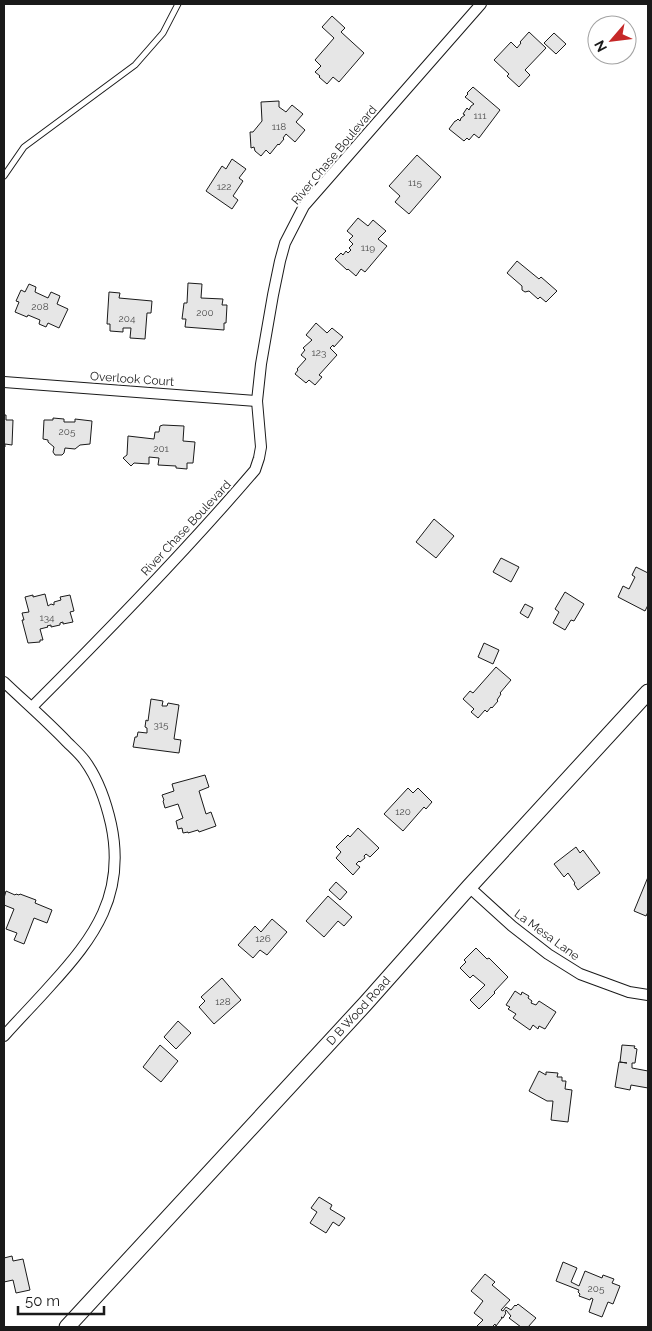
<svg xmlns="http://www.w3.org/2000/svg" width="652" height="1331" font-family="Raleway,sans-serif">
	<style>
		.building { fill: #e6e6e6; stroke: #1a1a1a }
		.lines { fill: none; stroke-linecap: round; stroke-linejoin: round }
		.service-casing { stroke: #1a1a1a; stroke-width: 7 }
		.minor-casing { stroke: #1a1a1a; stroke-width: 12 }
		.secondary-casing { stroke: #1a1a1a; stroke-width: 17 }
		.service { stroke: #fff; stroke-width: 5 }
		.minor { stroke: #fff; stroke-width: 10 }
		.secondary { stroke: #fff; stroke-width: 15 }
		.labels { text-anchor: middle; stroke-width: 4; stroke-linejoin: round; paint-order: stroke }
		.number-label { font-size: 10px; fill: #4d4d4d }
		.street-label { font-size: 12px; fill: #1a1a1a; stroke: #fff }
	</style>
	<rect width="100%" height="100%" fill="#fff"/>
	<g class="building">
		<path d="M332,16L345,28L341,32L364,53L339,82L333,77L327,84L319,77L320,76L315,72L321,66L315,60L334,38L322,27Z"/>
		<path d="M529,32L546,48L525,70L530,75L519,87L507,76L509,74L494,60L511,42L517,48L521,43L520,42Z"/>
		<path d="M554,33L566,44L556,54L544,43Z"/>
		<path d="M473,87L500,110L479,138L474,134L469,140L467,138L464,141L449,129L455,121H456L458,119L460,121L461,118L465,115L463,114L467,108L469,110L471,106L474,104L465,97L468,94L467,93Z"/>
		<path d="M279,101V107L286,112L292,105L303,114L296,122L305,130L295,142L286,134L283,138L284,139L279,145L278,144L270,154L266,150L261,156L255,151L254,147L251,148L250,132H253L262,121L261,102Z"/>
		<path d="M417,155L441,177L409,214L395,202L400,196L389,186Z"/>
		<path d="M232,159L246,169L239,178L243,181L233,196L238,200L232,209L206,191L222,166L226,169Z"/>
		<path d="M358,218L368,226L373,220L386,231L378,239L387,246L365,272L361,269L356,276L348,269L347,270L335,259L341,253L343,255L346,251L348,253L351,250L349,248L353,244L349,240L353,236L347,231Z"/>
		<path d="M517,261L539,279L541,277L557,291L546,302L540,297L538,299L529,291L525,292L522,290V286L507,273Z"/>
		<path d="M188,283L202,284L201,298L223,299L222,305H227L226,323H224V330L185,327L186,319H182L184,303H187Z"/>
		<path d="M29,284L36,287L35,292L48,298L51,292L60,296L57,304L68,309L59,328L48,323L46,327L39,324L40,320L28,315L27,317L15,312L19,302L16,301L21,290L25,292Z"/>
		<path d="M109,292L120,293L119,298L152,301L151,313H147L145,339L130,338L131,328H123V332L110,331V324H107Z"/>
		<path d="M316,323L327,333L332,328L343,337L334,347L333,345L330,348L337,355L319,375L322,377L315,385L309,380L306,383L295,374L298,370L297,369L306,359L301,355L305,350L303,348L312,340L306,335Z"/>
		<path d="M4,415H6V420H13L12,445L5,444V447H4Z"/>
		<path d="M53,418L64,419V422H75V419L92,421L90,444L80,445L75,449L65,448L64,453L62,455H55L53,452L54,447L48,442V440L43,439L44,420H53Z"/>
		<path d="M163,425L184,426L183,441L195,442L193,463H187V469L176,468V466L158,465L159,458L149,457V464L134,463L131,466L123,458L127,455L128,436L154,439L155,432H159L160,426Z"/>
		<path d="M434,519L454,536L436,558L416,542Z"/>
		<path d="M501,558L519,567L511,582L493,572Z"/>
		<path d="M636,567L648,573V605L645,611L618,597L623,586L629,589L635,577L632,575Z"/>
		<path d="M565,592L584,604L574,621L571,620L565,630L553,623L559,612L555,609Z"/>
		<path d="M45,594L48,606L51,604L54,605V602L61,600L60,597L70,595L74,611L70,612L73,622L63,624V622L60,623V625L51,627V625L47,626L48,627L40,629L43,640H40V642L28,643L22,620H24L22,613L29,612L25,597L33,595V597Z"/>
		<path d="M525,604L533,608L528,618L520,613Z"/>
		<path d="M484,643L499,650L493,664L478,657Z"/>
		<path d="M496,667L511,680L500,693L501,694L497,700L498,701L492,708L491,707L487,712L485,710L478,718L471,712L474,709L463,699L470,691L473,693Z"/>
		<path d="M151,699L163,701L162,706H167L168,703L179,705L174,739L181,740L179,753L133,747L135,737H137L138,732L147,733V728L145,727L146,720L148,721Z"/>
		<path d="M205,775L209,787L199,791L206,814L211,812L216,826L199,832L198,830L188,833V832L183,833L182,828L178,829L176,821L183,818L178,804L165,808L163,801L164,800L162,795L174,791L172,784Z"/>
		<path d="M408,788L413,793L418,788L432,802L426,809L424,807L403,831L384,814Z"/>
		<path d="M358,828L379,848L370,857L366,854L364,856L365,858L360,862L359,861L356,864L360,867L353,875L336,858L341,852L336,847L348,835L350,837Z"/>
		<path d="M576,847L580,853L583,850L600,873L578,890L574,884L575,883L568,873L564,877L554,864Z"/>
		<path d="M648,877V912L646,916L634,911Z"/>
		<path d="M336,882L347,892L340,900L329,890Z"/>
		<path d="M6,891L15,895L16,894L19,895L20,894L36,900L35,903L52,910L47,923L34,918L24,944L14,940L17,933L6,929L14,909L4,905V898Z"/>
		<path d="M328,896L352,917L344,926L338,921L324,937L306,921Z"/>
		<path d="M272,919L287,932L267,955L260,950L253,958L238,945L255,926L261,932Z"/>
		<path d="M476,948L487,959L489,958L508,977L494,992L495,993L479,1009L470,1000L485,985L473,975L470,978L460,968L466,962L464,960Z"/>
		<path d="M222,978L241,1000L214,1024L199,1007L205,1001L201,997Z"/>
		<path d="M515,991L521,995L522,992L529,996L528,998L532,1001L531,1003L536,1005L539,1001L556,1012L545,1029L539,1026L538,1029L533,1025L530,1030L513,1018L516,1014L508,1009L510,1007L506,1005Z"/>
		<path d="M178,1021L191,1033L176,1049L164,1037Z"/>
		<path d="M160,1045L178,1061L161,1082L143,1067Z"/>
		<path d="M622,1045L635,1046L634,1048L637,1049L635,1063H632V1068L648,1071V1088L631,1085L630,1090L615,1087L619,1062L627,1063L620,1062Z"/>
		<path d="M539,1071L546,1075V1072L558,1073L557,1077H562V1081H566L565,1089L572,1090L568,1122L551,1120L553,1101H547L529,1091Z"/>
		<path d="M319,1197L332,1205L330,1209L345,1218L339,1226L333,1222L326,1233L310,1223L317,1212L311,1208Z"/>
		<path d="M12,1256L13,1261L23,1259L30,1290L16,1293L13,1280L4,1282V1258Z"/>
		<path d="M563,1262L577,1268L571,1282L579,1286L585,1271L602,1278L603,1275L614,1279L612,1283L620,1286L613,1304L608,1302L602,1317L589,1312L593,1299L591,1298L590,1300L579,1296L580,1294L578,1292L579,1290L556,1281Z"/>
		<path d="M485,1274L495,1282L492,1285L510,1300L501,1310L503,1311L506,1307L511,1310L515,1305L516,1306L518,1304L536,1318L528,1327H521L509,1318L511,1316L506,1310L505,1312L506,1313L503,1318L501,1317L502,1318L496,1326L495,1324L493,1326L495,1327H476L483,1320L474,1313L483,1301L471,1291Z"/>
	</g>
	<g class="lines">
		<g class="service-casing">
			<path id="service" d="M4,176L24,147L135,65L163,33L178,4"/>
		</g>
		<g class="minor-casing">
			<g id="minor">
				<path d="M4,382L257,401"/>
				<path d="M4,682C25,702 47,721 67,742C73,748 80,754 85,761C99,780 106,802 111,824C126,894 95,937 50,986C35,1003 19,1019 4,1036"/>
				<path d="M32,707C109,630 185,552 255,470L259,458L261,447L257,401L261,364L273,295L280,261L285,243L304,206L481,4"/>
				<path d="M469,887L512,926L548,954L580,974L629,992L648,995"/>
			</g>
		</g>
		<g class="secondary-casing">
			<g id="secondary">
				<path id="s1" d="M67,1327L366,1003L469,887L648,692"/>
			</g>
		</g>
		<use href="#service" class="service"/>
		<use href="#minor" class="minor"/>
		<use href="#secondary" class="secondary"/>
	</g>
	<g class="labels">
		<g class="number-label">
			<text x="480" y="119">111</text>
			<text x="279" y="130">118</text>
			<text x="415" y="186">115</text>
			<text x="224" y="190">122</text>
			<text x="368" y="251">119</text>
			<text x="40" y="310">208</text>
			<text x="205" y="316">200</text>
			<text x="127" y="322">204</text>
			<text x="319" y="356">123</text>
			<text x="67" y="435">205</text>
			<text x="161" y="452">201</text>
			<text x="47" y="621">134</text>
			<text x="161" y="728">315</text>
			<text x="403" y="815">120</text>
			<text x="263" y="942">126</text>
			<text x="223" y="1005">128</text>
			<text x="596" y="1292">205</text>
		</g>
		<g class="street-label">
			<text transform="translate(334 155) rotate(-50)" y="4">River Chase Boulevard</text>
			<text transform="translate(132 379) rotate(4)" y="4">Overlook Court</text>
			<text transform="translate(186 528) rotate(-47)" y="4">River Chase Boulevard</text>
			<text transform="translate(547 935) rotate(36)" y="4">La Mesa Lane</text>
			<text dy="4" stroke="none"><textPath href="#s1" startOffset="430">D B Wood Road</textPath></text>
		</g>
	</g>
	<rect width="652" height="1331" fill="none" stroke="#1a1a1a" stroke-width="10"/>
	<g transform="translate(612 40) rotate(242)"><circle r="24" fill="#ffffff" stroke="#a3a3a3"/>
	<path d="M0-4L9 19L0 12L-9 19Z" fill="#c62828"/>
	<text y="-8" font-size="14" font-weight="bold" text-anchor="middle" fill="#1a1a1a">N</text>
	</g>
	<path d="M18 1306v8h86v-8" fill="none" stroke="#1a1a1a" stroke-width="2.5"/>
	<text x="25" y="1306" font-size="15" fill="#1a1a1a" stroke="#ffffff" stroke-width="4" paint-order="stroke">50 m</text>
</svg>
